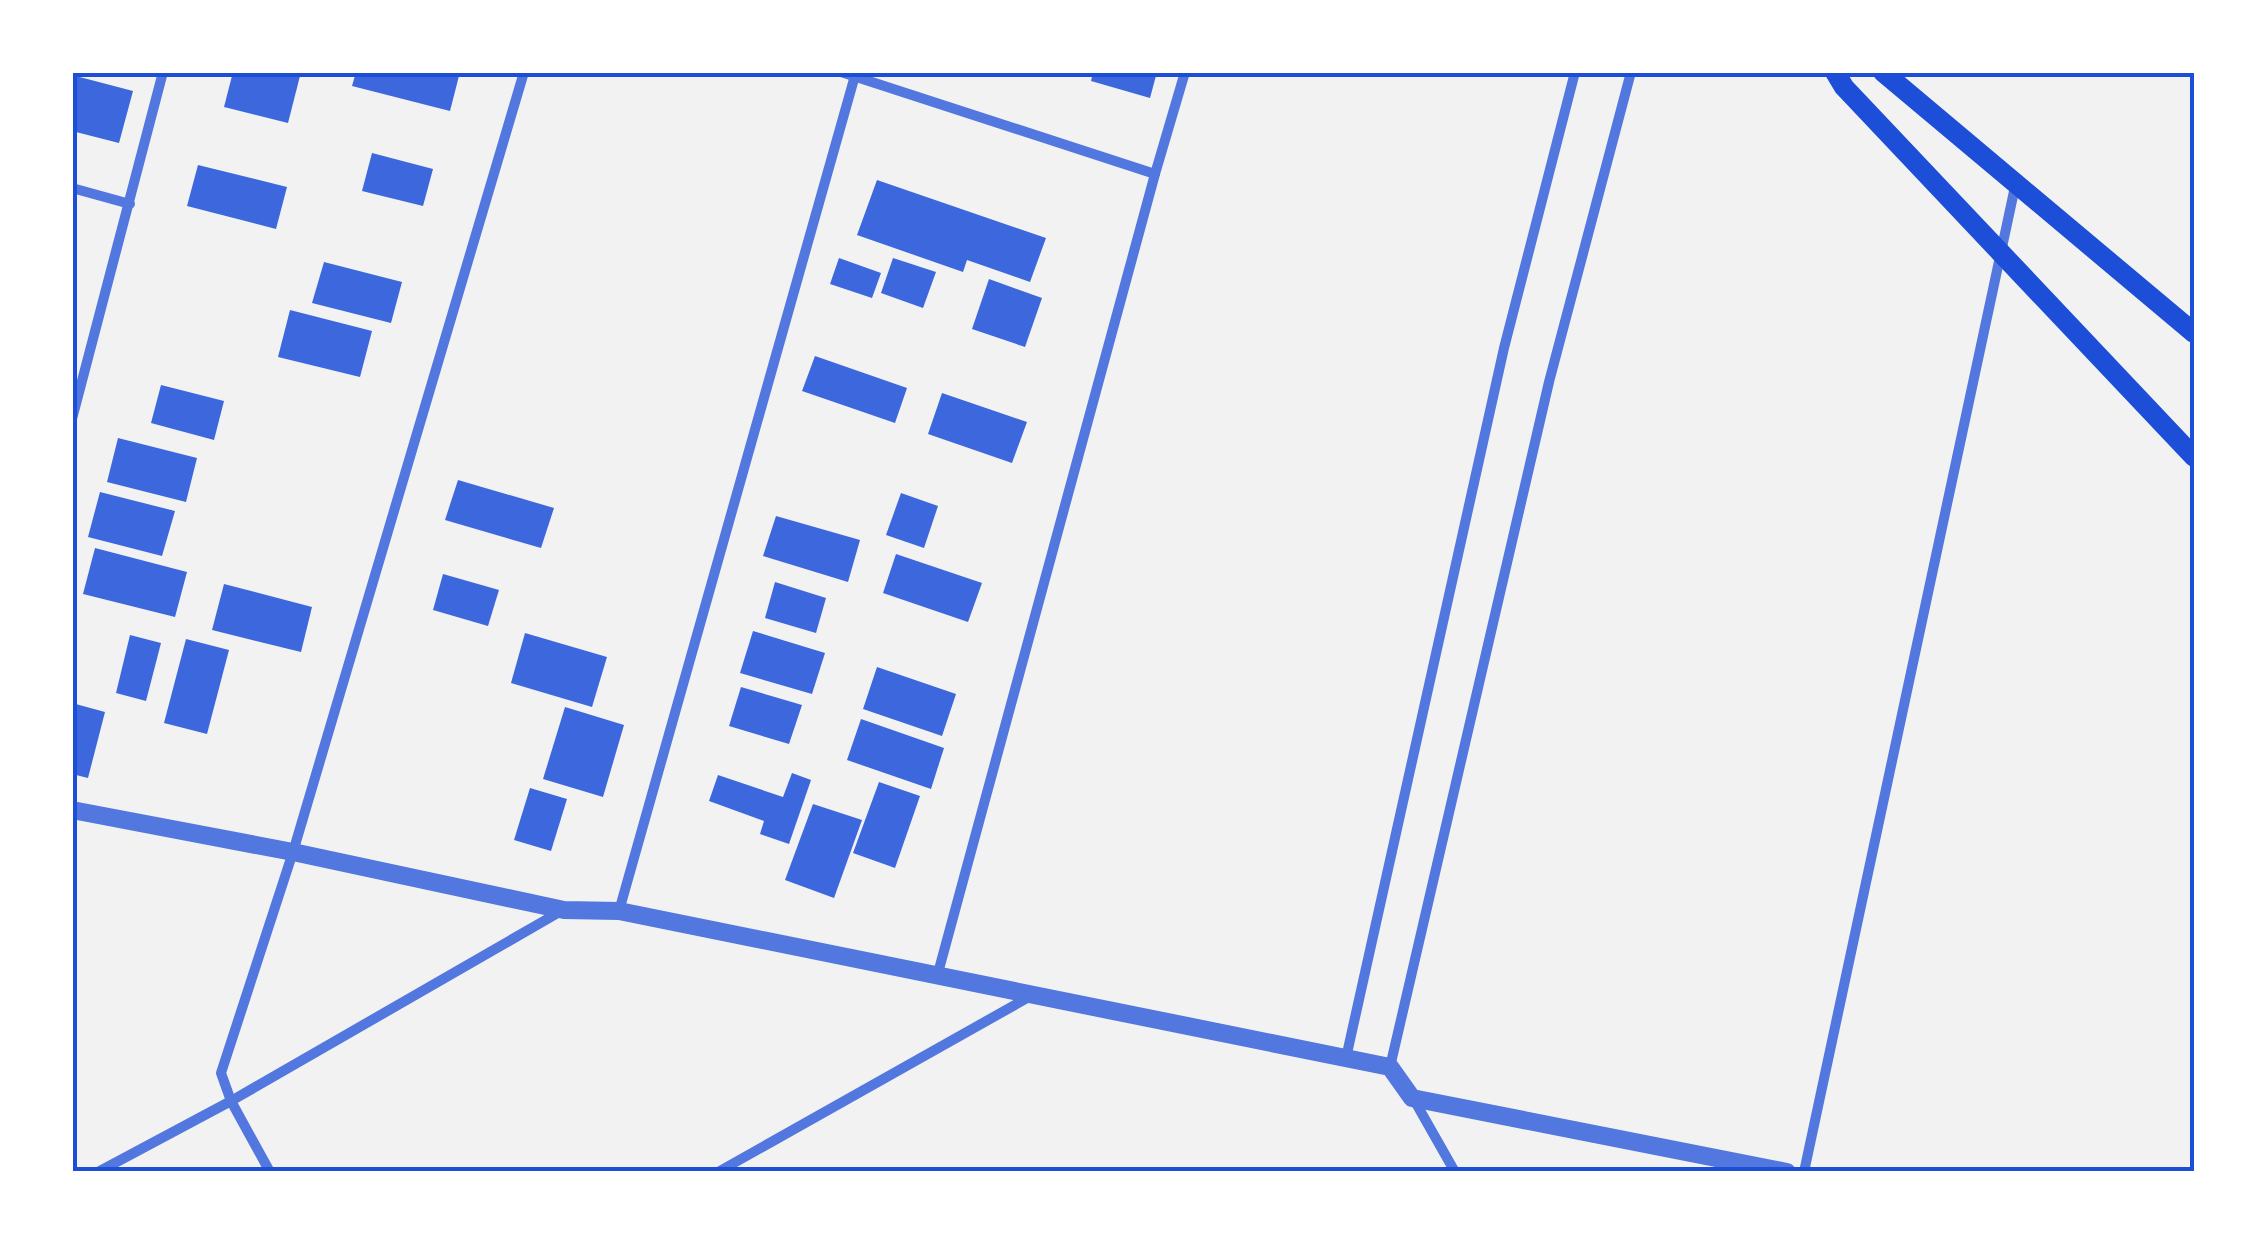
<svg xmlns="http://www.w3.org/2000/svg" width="2267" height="1244" font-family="Barlow,sans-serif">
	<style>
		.building { fill: #3d67dc }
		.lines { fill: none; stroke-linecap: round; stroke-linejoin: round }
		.minor { stroke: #5277de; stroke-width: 10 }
		.tertiary { stroke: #5277de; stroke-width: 18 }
		.secondary { stroke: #1d4ed8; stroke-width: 20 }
		.neatline { fill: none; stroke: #1d4ed8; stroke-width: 4 }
	</style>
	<rect width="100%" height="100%" fill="#f2f2f2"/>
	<g class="building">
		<path d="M233,72H301L288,123L224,107Z"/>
		<path d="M356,72H460L450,111L352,86Z"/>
		<path d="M1093,72H1157L1150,98L1091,81Z"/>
		<path d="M72,75L133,91L119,143L72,131Z"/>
		<path d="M372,153L433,169L423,206L362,191Z"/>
		<path d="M198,165L287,187L276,229L187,206Z"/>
		<path d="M877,180L1046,238L1030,282L967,260L963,272L857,235Z"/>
		<path d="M839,258L881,273L872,298L830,284Z"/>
		<path d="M893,258L936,272L923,308L881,293Z"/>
		<path d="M324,262L402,282L391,323L312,303Z"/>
		<path d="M989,279L1042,298L1025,347L972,329Z"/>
		<path d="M290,310L372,331L360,377L278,357Z"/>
		<path d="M815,356L907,388L895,423L802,391Z"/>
		<path d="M161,385L224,401L214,440L151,423Z"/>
		<path d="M942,393L1027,422L1012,463L928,434Z"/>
		<path d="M118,438L197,458L186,502L107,482Z"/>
		<path d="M458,480L554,508L541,548L445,520Z"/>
		<path d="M100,492L175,511L162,556L88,537Z"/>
		<path d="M901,493L938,506L924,548L886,535Z"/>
		<path d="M776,516L860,540L848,582L763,556Z"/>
		<path d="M95,548L187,572L175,617L83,594Z"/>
		<path d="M896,554L982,583L968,622L883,593Z"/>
		<path d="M443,574L499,590L488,626L433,610Z"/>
		<path d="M775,582L826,598L816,633L765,618Z"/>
		<path d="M224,584L312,607L301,652L212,630Z"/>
		<path d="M753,631L825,653L812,694L740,673Z"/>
		<path d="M525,633L607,657L592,707L511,683Z"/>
		<path d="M130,635L161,643L146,701L116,693Z"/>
		<path d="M186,639L229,650L207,734L164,723Z"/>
		<path d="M877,667L956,694L942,736L863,709Z"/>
		<path d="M741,687L802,705L789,744L729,726Z"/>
		<path d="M72,703L105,712L88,778L72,774Z"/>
		<path d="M565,707L624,725L603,797L543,779Z"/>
		<path d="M861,719L944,748L931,789L847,760Z"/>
		<path d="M792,773L811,780L789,844L760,834L764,821L709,801L718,775L783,797Z"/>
		<path d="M879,782L920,796L895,868L853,853Z"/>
		<path d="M530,788L567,799L551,851L514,840Z"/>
		<path d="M813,804L862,820L834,898L785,880Z"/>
	</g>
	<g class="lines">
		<g class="minor">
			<path d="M841,72L1155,174"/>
			<path d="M72,188L130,204"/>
			<path d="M72,419L163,72"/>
			<path d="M619,911L856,72"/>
			<path d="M938,973L1155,174L1185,72"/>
			<path d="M1346,1058L1504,348L1575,72"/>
			<path d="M1390,1067L1549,382L1631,72"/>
			<path d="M1413,1098L1455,1172"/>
			<path d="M98,1172L231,1101L563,910"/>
			<path d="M270,1172L231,1101L221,1073L293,852L524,72"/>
			<path d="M718,1172L1029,997"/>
			<path d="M1804,1172L2016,182"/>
			<path d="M2194,1172V1171"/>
		</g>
		<path class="tertiary" d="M72,810L293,852L564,910L619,911L1390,1067L1412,1098L1787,1172"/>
		<g class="secondary">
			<path d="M1835,72L1844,87L2194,457"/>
			<path d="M1883,72L2194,333"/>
		</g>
	</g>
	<rect width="2267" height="1244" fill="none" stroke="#ffffff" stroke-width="150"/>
	<rect x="75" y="75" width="2117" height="1094" class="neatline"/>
</svg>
